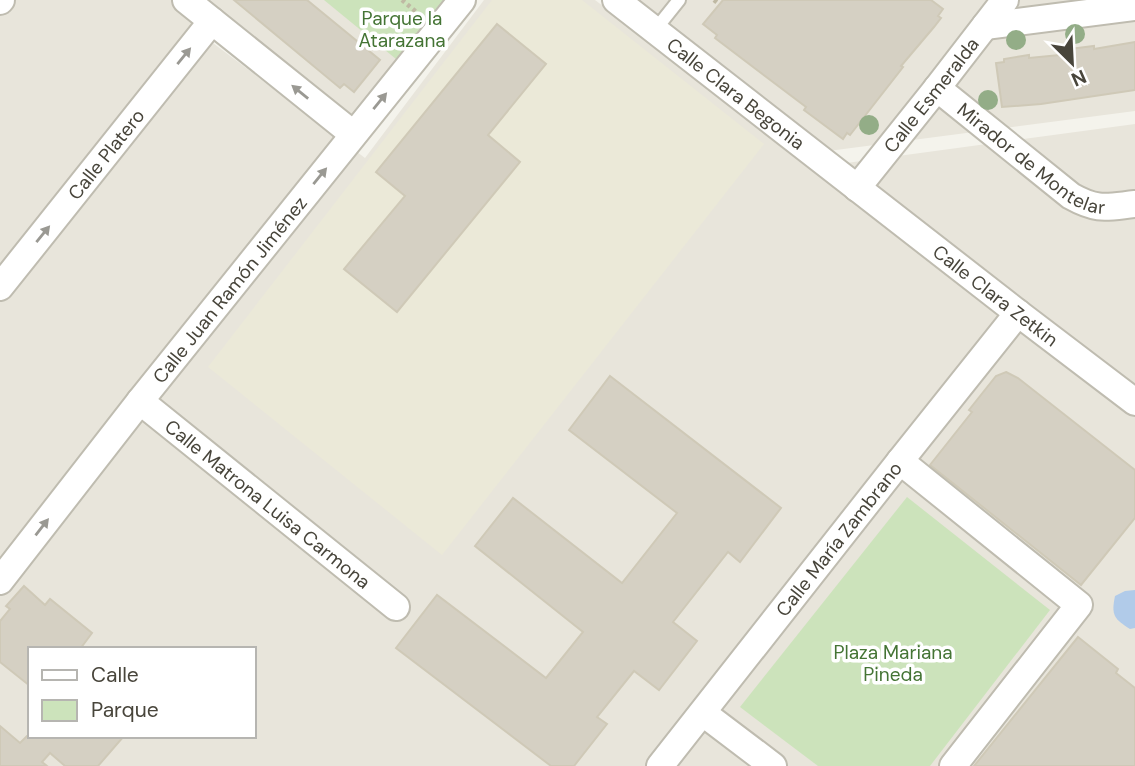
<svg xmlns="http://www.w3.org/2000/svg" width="1135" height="766" font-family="'DM Sans',sans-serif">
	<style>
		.residential { fill: #e8e5db; fill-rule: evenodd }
		.education { fill: #ebe9d8 }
		.green { fill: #cce3bb }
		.water { fill: #b1cbe9 }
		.building { fill: #d5d0c3; stroke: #cfc9b7; stroke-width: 2 }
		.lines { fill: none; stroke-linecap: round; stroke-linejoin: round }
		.lane-casing { stroke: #bfbcb0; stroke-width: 16 }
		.street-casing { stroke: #bfbcb0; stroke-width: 30 }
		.path { stroke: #bfb9a3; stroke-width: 4.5; stroke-dasharray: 3.5 3.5; stroke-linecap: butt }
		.lane { stroke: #fff; stroke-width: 12 }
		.street { stroke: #fff; stroke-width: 26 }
		.tree { fill: #93ad87 }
		.oneway { fill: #9a9993 }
		.labels { text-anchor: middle; stroke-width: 7; stroke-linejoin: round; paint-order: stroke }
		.park-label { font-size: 19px; fill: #447434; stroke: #fff }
		.street-label { font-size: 19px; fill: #48453b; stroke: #fff }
	</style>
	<rect width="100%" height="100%" fill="#f4f3ec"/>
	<g class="residential">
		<path d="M0,0H462L353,134L212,22L0,287Z"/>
		<path d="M484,0H595L817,167L1135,124V766H0V300L209,40L365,158ZM30,649H254V736H30Z"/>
		<path d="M616,0H1135V111L813,153Z"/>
	</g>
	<path class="education" d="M492,0H582L764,144L442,555L208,367Z"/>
	<g class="green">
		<path d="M324,0H462L407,68Z"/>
		<path d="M907,497L1050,610L930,766H818L740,707Z"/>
	</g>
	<path class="water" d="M1135,590V628L1130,629C1114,619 1111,615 1115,596L1125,591Z"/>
	<g class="building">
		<path d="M234,0H307L380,60L354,92L344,84L340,88Z"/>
		<path d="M723,0H931L943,9L938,16L941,18L934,27L901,66L903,67L850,135L847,133L843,139L804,110L806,107L715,38L717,35L703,24Z"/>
		<path d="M497,24L546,64L488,135L520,162L397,312L344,269L405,196L376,172Z"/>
		<path d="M1135,42V90L1041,104L1002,107L996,63L1004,62V59L1029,55V58L1070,54L1069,49L1094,46V49Z"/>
		<path d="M1006,372L1018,378L1135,470V518L1081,585L930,465L972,412L969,410L996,376Z"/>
		<path d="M610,376L781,508L740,562L728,552L673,622L697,641L659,690L634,671L597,717L607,724L574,766H551L396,648L437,595L546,678L583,632L475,546L513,498L622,583L677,513L569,430Z"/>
		<path d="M24,586L45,605L50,599L92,633L80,649H30V686L0,662V621L10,609L6,606Z"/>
		<path d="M1078,637L1118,669L1116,673L1135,688V766H974Z"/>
		<path d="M0,726L20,743L27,736H124L98,766H65L50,753L42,762L47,766H0Z"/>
	</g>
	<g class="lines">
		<g class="lane-casing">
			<path id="lane" d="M655,30L679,0"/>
		</g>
		<g class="street-casing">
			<g id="street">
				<path d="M186,0L353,134"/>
				<path id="s1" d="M616,0L1018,313L1135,402"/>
				<path d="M0,1L1,0"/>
				<path d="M985,26L1135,7"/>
				<path id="s2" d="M937,88L1071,196C1098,211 1106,207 1135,204"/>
				<path id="s3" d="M857,188L937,88L1005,0"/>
				<path id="s4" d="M0,287L212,21"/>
				<path id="s5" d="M140,401L396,607"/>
				<path d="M900,461L1079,605L953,766"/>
				<path id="s6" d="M0,581L140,401L462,0"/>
				<path d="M703,713L773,766"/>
				<path id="s7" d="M660,766L900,461L1018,313"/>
			</g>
		</g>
		<g class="path">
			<path d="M402,0L420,15"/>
			<path d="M714,0L719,4"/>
		</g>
		<use href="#lane" class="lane"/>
		<use href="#street" class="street"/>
	</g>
	<g class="tree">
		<circle cx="1075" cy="34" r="10"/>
		<circle cx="1016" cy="40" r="10"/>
		<circle cx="988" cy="100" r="10"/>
		<circle cx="869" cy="125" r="10"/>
	</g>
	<defs><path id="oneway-solid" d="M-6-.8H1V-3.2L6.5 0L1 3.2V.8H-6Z" transform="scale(1.75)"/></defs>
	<g class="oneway">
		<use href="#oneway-solid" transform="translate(184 56) rotate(-51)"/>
		<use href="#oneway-solid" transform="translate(300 92) rotate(-141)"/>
		<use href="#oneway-solid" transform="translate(380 101) rotate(-51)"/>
		<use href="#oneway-solid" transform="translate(320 176) rotate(-51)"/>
		<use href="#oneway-solid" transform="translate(43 234) rotate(-51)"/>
		<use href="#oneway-solid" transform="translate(42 527) rotate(-52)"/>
	</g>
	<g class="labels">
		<g class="park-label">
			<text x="402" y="25">Parque la<tspan x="402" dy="22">Atarazana</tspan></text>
			<text x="893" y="659">Plaza Mariana<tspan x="893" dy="22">Pineda</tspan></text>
		</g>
		<g class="street-label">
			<text dy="7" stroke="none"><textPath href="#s1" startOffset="152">Calle Clara Begonia</textPath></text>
			<text dy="7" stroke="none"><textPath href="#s3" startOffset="119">Calle Esmeralda</textPath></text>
			<text dy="7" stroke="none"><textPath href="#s4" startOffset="170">Calle Platero</textPath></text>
			<text dy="7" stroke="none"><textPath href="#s2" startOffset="119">Mirador de Montelar</textPath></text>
			<text dy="7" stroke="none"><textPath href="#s6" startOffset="371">Calle Juan Ramón Jiménez</textPath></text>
			<text dy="7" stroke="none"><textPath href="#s1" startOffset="481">Calle Clara Zetkin</textPath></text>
			<text dy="7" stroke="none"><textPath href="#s5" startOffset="164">Calle Matrona Luisa Carmona</textPath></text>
			<text dy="7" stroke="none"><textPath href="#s7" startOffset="289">Calle María Zambrano</textPath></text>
		</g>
	</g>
	<rect x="28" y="647" width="228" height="91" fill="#ffffff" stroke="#b6b5b1" stroke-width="2"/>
	<rect x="42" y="670" width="35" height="10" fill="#ffffff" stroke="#b6b5b1" stroke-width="2"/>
	<text x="91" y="682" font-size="21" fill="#48453b">Calle</text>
	<rect x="42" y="700" width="35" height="21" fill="#cce3bb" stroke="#b6b5b1" stroke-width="2"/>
	<text x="91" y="717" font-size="21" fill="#48453b">Parque</text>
	<g transform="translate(1072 63) rotate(156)" stroke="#ffffff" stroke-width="5" paint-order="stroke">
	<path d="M0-5L12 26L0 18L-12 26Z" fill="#48453b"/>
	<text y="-10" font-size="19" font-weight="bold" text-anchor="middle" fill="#48453b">N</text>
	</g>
</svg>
